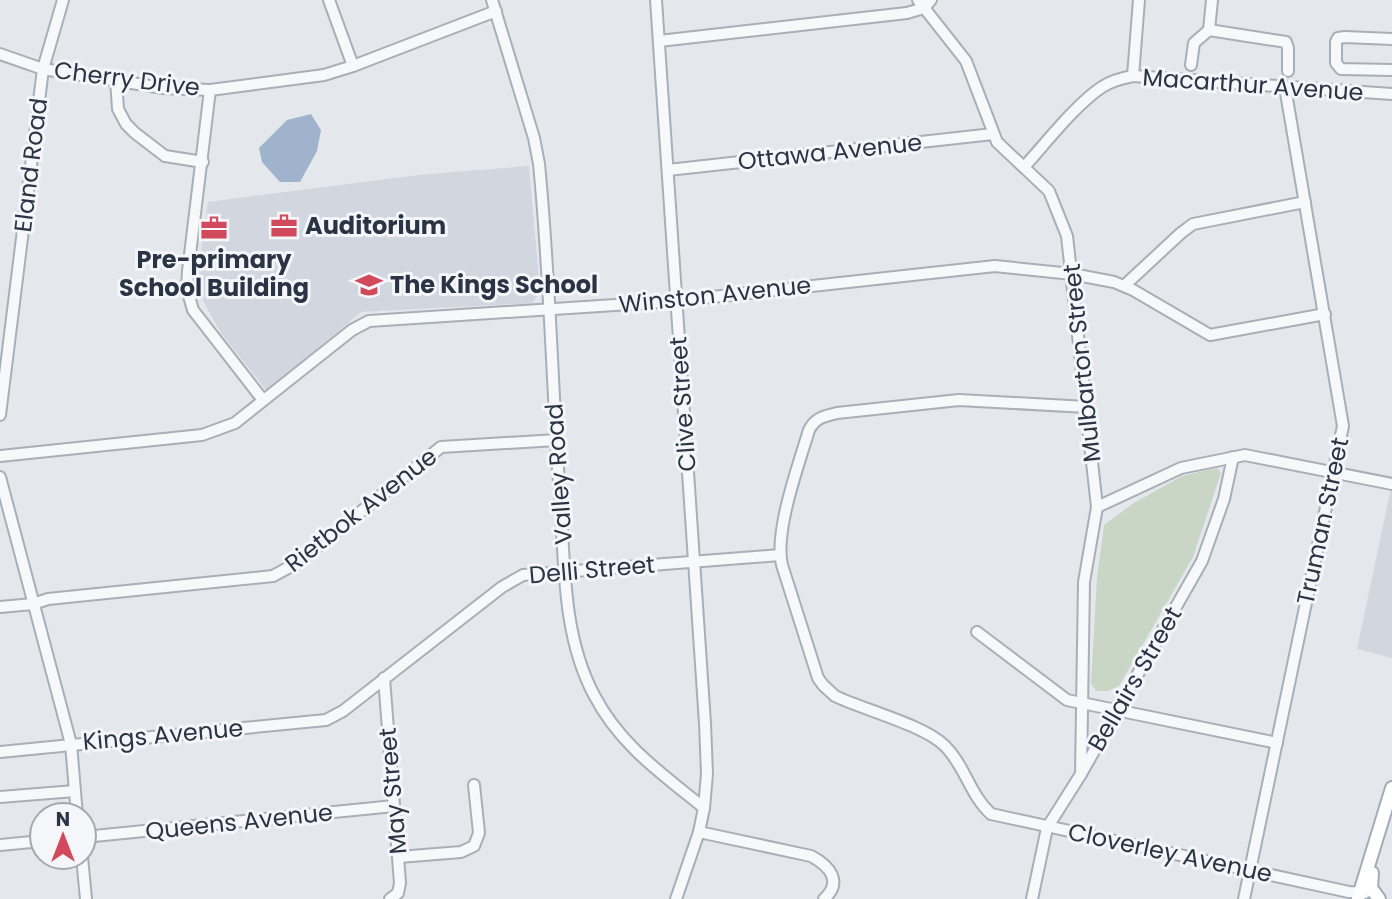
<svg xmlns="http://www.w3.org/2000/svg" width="1392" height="899" font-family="Poppins,sans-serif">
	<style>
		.built { fill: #d2d6de }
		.green { fill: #c9d6c5 }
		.water { fill: #9fb4cc }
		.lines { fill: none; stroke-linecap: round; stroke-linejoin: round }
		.minor-casing { stroke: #a9aeb7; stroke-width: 14 }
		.major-casing { stroke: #a3abb8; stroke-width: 16 }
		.minor { stroke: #f7f8fa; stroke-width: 10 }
		.major { stroke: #fff; stroke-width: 12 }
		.labels { text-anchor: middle; stroke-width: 6; stroke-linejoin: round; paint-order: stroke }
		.street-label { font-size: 24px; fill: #2b3445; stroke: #f4f6f9 }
		.poi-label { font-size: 24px; font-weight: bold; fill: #2b3445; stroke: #f4f6f9; text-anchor: start }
	</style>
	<rect width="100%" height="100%" fill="#e4e7ec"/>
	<g class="built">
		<path d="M529,166L540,292L533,303L361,312L267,391L221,333L201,297L197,278L208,202L419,175Z"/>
		<path d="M1391,488H1392V658L1357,649Z"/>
	</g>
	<path class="green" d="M1217,468L1221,473L1193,557L1119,686L1108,691H1096L1091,683L1097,578L1104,525L1134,503L1182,476Z"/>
	<path class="water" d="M311,114L321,130L317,151L300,182H280L262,162L259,148L287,120Z"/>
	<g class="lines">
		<g class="minor-casing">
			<g id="minor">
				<path d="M329,0L353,66"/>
				<path d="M492,0L534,138L539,164C550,275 552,387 560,498C565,563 562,635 594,695C620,745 661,773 704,808L699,832L676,899"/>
				<path d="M656,0L705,723L707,774L704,808"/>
				<path d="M918,0L966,61L997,142L1049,191L1067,236L1097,507L1084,582L1081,774"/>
				<path d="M1209,30L1212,0"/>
				<path d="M1392,39L1345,37L1338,38L1336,42V63L1341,69L1392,70"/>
				<path d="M659,41L907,13L924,8L931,0"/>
				<path d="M0,54L43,69L163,88L210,90L324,75L353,66L496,11"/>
				<path d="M1191,65L1194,43L1209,30L1286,42L1288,48V71"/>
				<path d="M1133,76L1139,0"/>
				<path d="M116,80L118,109L126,124L135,133L165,156L203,162"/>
				<path d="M210,90L188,271L187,289L193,310L263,400"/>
				<path d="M1024,167C1046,143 1075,105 1102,87C1111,81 1122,78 1133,76L1392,94"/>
				<path d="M668,170L993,134"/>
				<path d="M1125,285L1181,233L1193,224L1305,202"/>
				<path d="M1087,407L959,400L837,413C824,416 815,418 809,430C799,464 774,531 782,565L818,678L823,685L835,696C864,710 924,725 945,746C965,766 970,795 991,814L1349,892L1365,893"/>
				<path d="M0,415L43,69L63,0"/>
				<path d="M0,456L202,435L235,423L352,330L369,321L676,301L995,266L1072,274L1114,282L1133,290L1210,335L1325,314"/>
				<path d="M0,477L71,744L77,815"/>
				<path d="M1097,507L1181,468L1245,455L1392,484"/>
				<path d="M0,607L33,604L48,599L273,576L297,563L441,447L557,440"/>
				<path d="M977,632L1067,700L1277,743"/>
				<path d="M384,678L400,883L398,893L390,899"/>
				<path d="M0,752L326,720L343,711L502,587L523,575L780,555"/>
				<path d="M0,797L75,791"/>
				<path d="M699,832L811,856C830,866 843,882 824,899"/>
				<path d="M84,837L394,806"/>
				<path d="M0,845L42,841"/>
				<path d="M82,857L86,899"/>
				<path d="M399,857L461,852L474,846L479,833L474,785"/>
				<path d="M1032,899L1047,828L1081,774L1202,561L1224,499L1233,457"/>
				<path d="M1244,899L1343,426L1285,87"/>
			</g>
		</g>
		<g class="major-casing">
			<g id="major">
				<path d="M1372,873L1371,888L1379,899"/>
				<path d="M1358,899L1392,788"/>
			</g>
		</g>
		<use href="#minor" class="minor"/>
		<use href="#major" class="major"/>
	</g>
	<defs>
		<g id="office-bare" transform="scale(2.1)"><path d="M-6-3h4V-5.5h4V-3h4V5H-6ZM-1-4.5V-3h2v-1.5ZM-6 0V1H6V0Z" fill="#d1495b" stroke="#f4f6f9" stroke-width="2.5" paint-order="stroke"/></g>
		<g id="school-bare" transform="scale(2.1)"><path d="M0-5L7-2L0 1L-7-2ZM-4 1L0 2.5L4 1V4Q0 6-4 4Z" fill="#d1495b" stroke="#f4f6f9" stroke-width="2.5" paint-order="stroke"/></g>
	</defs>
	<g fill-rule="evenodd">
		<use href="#office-bare" x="284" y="226"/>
		<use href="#office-bare" x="214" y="228"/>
		<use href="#school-bare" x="369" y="285"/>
	</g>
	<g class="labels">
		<g class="street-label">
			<text transform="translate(127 79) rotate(7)" y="8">Cherry Drive</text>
			<text transform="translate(1253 85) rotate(4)" y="8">Macarthur Avenue</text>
			<text transform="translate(830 152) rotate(-6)" y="8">Ottawa Avenue</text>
			<text transform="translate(31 165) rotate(-83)" y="8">Eland Road</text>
			<text transform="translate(715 295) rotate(-6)" y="8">Winston Avenue</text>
			<text transform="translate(1082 363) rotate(-96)" y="8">Mulbarton Street</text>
			<text transform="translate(683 404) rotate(-94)" y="8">Clive Street</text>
			<text transform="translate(559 474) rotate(-94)" y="8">Valley Road</text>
			<text transform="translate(361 510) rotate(-38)" y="8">Rietbok Avenue</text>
			<text transform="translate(1323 521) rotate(-78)" y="8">Truman Street</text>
			<text transform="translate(592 570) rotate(-5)" y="8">Delli Street</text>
			<text transform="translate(1135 679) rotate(-60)" y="8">Bellairs Street</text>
			<text transform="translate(163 735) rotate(-5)" y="8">Kings Avenue</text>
			<text transform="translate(393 791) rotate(-95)" y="8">May Street</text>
			<text transform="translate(239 822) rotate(-6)" y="8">Queens Avenue</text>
			<text transform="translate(1170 853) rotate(12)" y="8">Cloverley Avenue</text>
		</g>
		<g class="poi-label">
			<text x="305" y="234">Auditorium</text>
			<text x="214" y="268" text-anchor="middle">Pre-primary<tspan x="214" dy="28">School Building</tspan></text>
			<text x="390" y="293">The Kings School</text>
		</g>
	</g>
	<g transform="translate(63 836)"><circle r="33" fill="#f4f6f9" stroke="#a4a8b1" stroke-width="2"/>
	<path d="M0-5L12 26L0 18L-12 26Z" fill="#d1495b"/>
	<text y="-10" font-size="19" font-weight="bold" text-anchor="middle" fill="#2b3445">N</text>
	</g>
</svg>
